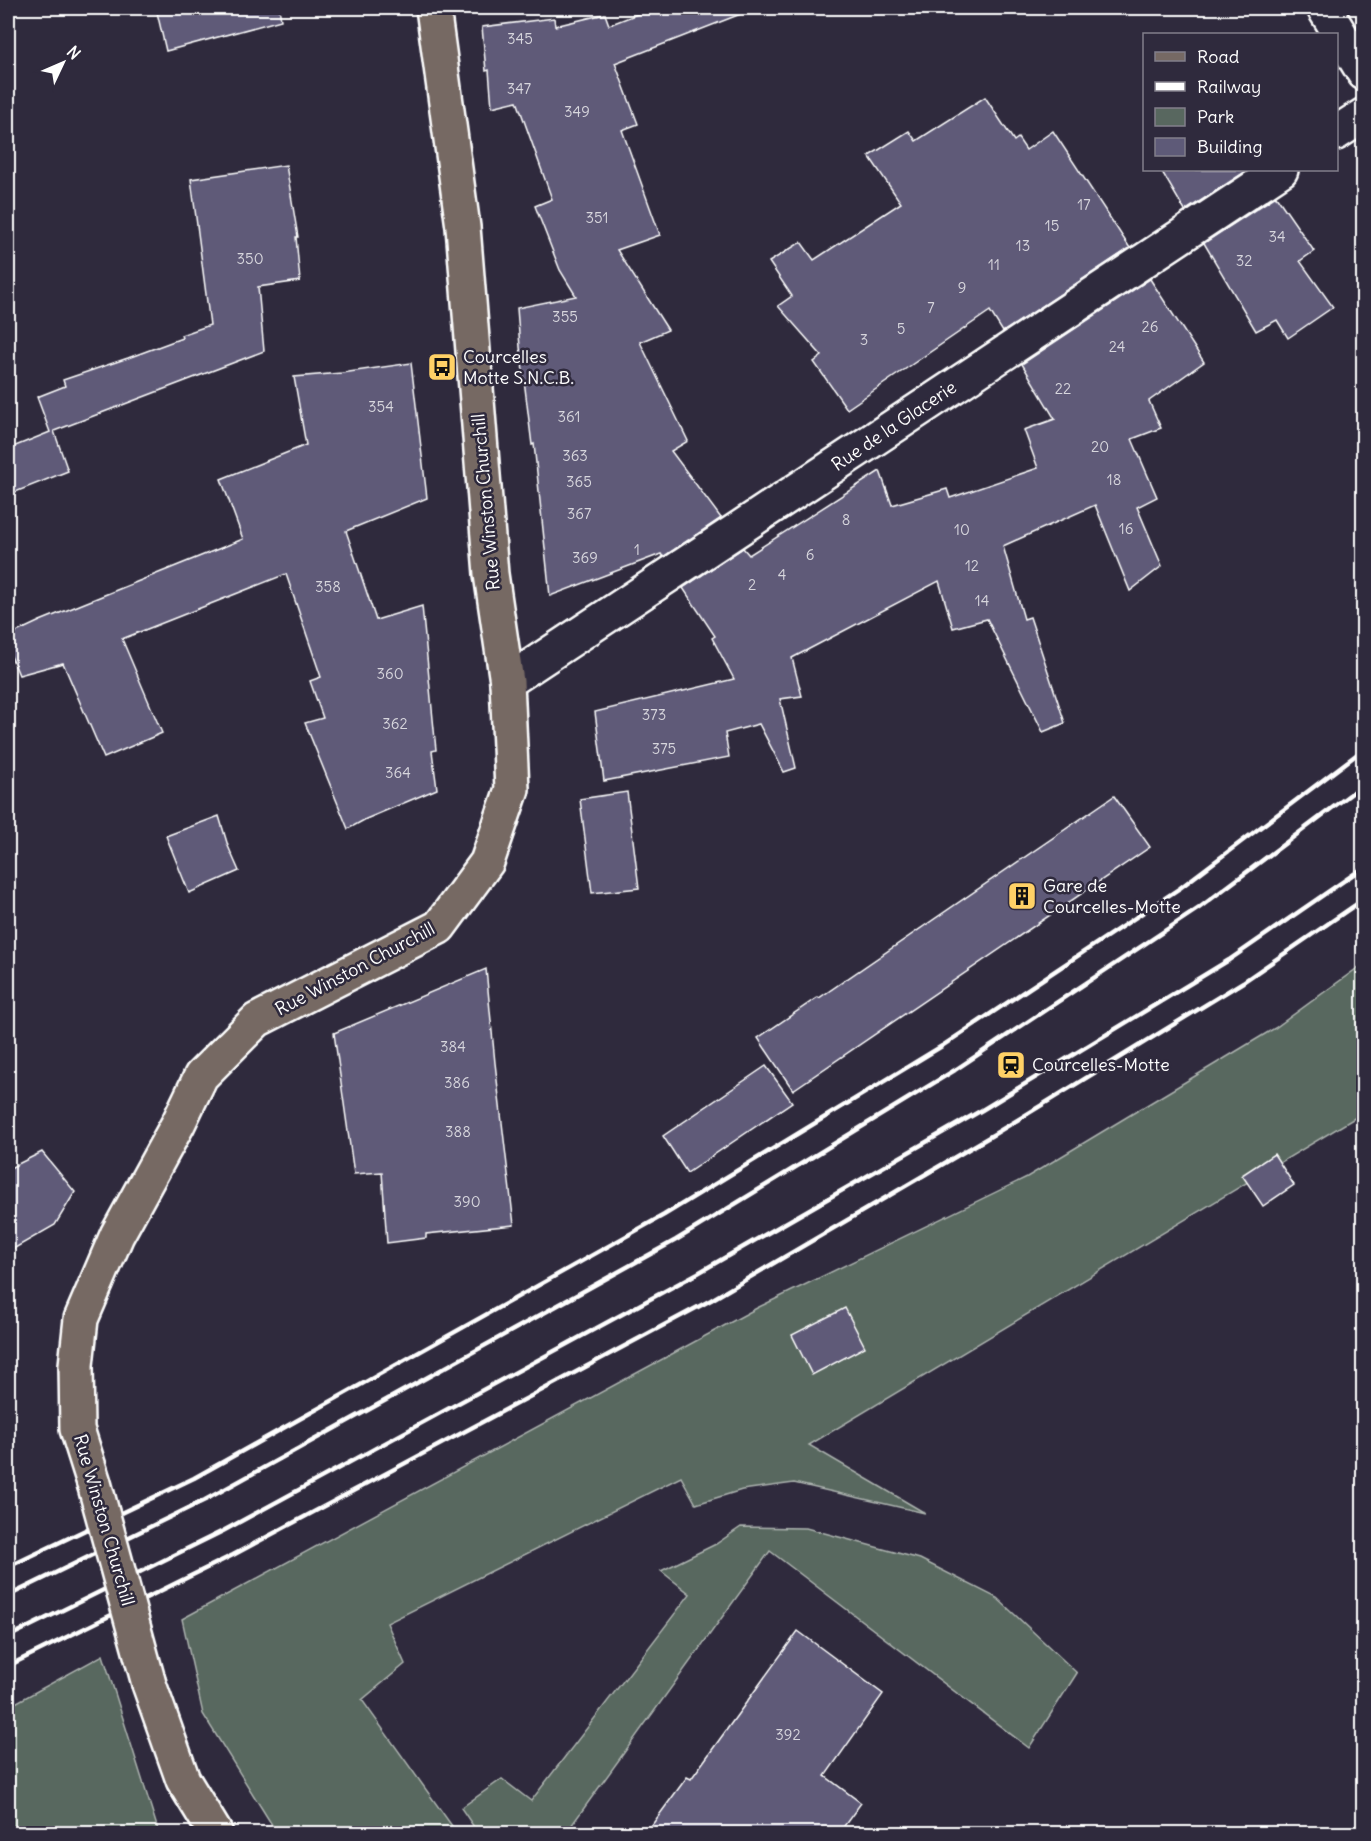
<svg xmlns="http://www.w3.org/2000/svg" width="1371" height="1841" font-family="Delius,sans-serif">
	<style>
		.green { fill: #58675f; stroke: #acb3af; stroke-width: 1.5 }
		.building { fill: #5e5a78; stroke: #fff; stroke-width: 1.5 }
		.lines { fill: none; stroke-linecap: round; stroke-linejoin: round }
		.minor-casing { stroke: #fff; stroke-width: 38 }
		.major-casing { stroke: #fff; stroke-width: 38 }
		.minor { stroke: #2f2a3d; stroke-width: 33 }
		.major { stroke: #766964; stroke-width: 33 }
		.rail { stroke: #fff; stroke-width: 4.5 }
		.major-bridge-casing { stroke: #fff; stroke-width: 38; stroke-linecap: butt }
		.major-bridge { stroke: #766964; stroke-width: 33 }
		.labels { text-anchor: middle; stroke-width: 5; stroke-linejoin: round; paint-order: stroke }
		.number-label { font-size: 15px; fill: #d7d6dd }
		.poi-label { font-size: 18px; fill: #fff; stroke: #2f2a3d; text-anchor: start }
		.street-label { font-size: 18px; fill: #fff; stroke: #2f2a3d }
	</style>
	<rect width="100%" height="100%" fill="#2f2a3d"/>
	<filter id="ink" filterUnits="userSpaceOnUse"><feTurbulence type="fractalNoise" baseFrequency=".0167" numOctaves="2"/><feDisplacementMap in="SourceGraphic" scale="12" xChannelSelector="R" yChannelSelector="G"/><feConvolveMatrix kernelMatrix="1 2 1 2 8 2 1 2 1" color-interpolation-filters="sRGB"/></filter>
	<g filter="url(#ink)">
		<g class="green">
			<path d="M1363,964V1113L809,1445L925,1513L794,1483L742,1490L696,1504L681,1477L387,1623L405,1664L362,1700L457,1833H277L203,1714L182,1619L757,1308L1027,1177L1275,1028Z"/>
			<path d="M741,1527L806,1528L920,1559L997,1598L1077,1673L1029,1748L770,1551L566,1833H478L461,1808L502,1779L531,1801L690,1594L661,1571L716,1544Z"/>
			<path d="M103,1655L159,1833H8V1707Z"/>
		</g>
		<g class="building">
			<path d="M156,8H279L281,20L166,51Z"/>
			<path d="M653,8H751V10L615,63L638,124L622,130L660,235L617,250L668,330L640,342L688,441L671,451L721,518L663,557L661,554L550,596L534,444L532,445L520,347L517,308L576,296L560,270L535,206L552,199L517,101L492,107L489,70L486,71L482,27L554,18L555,26L605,14L609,25Z"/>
			<path d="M985,97L1014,141L1018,138L1026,150L1053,131L1130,248L1003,332L990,311L847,409L814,362L822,356L778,306L792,296L769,262L801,242L814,260L901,203L869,156L909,131L916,141Z"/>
			<path d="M286,165L298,237H296L300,281L258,287L264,351L54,431L68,471L8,495V449L50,432L37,397L65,386L63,380L128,358L182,338L181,335L210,325L191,179Z"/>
			<path d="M1161,170H1248L1185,211Z"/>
			<path d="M1276,196L1314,251L1300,261L1333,307L1288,338L1277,320L1256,331L1204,243Z"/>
			<path d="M1150,279L1204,362L1149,401L1161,428L1132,439L1157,497L1137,507L1162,566L1130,591L1095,505L1003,546L1024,619L1030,617L1065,723L1043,732L987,619L953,628L939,581L792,658L802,696L780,699L796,768L784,772L759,724L725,733L729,757L604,781L595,712L734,679L712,638L715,636L683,588L743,548L749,555L880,471L892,505L947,489L950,498L1038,468L1024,430L1055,419L1022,364Z"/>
			<path d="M411,363L427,498L346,531L376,620L422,606L436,750L432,751L437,789L366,819L348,829L305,723L323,718L310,681L321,677L286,574L122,639L162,733L104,758L63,663L19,675L8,649V636L40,621L243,539L221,479L306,445L294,377L342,373Z"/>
			<path d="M627,792L639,888L592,893L580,799Z"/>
			<path d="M1114,796L1150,847L793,1090L758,1038L818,997L819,998Z"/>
			<path d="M219,816L228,846L239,871L189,893L166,836Z"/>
			<path d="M486,969L495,1063L514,1225L426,1234V1238L387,1243L382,1172L354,1174L334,1033Z"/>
			<path d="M766,1066L792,1102L687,1173L663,1136Z"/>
			<path d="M42,1152L75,1192L55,1225L8,1252V1169Z"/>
			<path d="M1274,1154L1294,1185L1263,1206L1242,1175Z"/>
			<path d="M845,1308L865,1347L812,1375L792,1335Z"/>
			<path d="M798,1631L883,1694L825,1776L861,1803L839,1833H646L687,1777L691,1779Z"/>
		</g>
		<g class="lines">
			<g class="minor-casing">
				<g id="minor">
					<path d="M1324,8L1364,73"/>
					<path d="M1336,133L1364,115"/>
					<path d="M507,682L1281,170"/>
				</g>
			</g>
			<g class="major-casing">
				<g id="major">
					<path d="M94,1483L77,1429L76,1365L81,1319L117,1235L178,1124L201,1076L257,1020L439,927L487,862L512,789L507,682L491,574L463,227L433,8"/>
					<path d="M149,1684L183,1780L216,1834"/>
				</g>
			</g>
			<use href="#minor" class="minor"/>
			<use href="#major" class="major"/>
			<g class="rail">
				<path d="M8,1567L194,1478L664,1215L942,1046L1180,888L1364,749"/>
				<path d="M8,1596L205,1500L676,1240L955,1070L1199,908L1364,784"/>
				<path d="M8,1637L223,1531L698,1273L982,1110L1229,960L1364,867"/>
				<path d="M8,1666L233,1555L711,1300L996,1133L1243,982L1364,899"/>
			</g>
			<g class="major-bridge-casing">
				<path id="major-bridge" d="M94,1483L149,1684"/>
			</g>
			<use href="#major-bridge" class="major-bridge"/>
		</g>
	</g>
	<defs>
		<g id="bus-square" transform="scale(1.5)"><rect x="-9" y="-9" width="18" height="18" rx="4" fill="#ffd166" stroke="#2f2a3d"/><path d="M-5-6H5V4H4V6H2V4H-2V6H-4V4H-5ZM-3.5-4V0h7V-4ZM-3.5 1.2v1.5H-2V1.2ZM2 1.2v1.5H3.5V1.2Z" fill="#111"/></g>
		<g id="building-square" transform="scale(1.5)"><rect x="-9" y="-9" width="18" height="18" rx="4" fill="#ffd166" stroke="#2f2a3d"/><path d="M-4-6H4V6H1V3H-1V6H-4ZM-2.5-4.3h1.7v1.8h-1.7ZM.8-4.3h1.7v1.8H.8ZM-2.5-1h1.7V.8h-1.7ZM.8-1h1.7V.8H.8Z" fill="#111"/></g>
		<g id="station-square" transform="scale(1.5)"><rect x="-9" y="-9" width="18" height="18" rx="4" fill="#ffd166" stroke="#2f2a3d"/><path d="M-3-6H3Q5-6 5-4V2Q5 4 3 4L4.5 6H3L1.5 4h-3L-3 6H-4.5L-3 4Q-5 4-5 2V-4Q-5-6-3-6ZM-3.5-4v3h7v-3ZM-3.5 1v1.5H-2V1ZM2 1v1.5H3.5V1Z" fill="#111"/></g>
	</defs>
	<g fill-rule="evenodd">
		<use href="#bus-square" x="442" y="367"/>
		<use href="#building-square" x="1022" y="896"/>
		<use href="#station-square" x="1011" y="1065"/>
	</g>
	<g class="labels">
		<g class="number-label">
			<text x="520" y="44">345</text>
			<text x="519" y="94">347</text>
			<text x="577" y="117">349</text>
			<text x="1084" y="210">17</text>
			<text x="597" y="223">351</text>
			<text x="1052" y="231">15</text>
			<text x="1277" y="242">34</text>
			<text x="1023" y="251">13</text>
			<text x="250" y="264">350</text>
			<text x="1244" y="266">32</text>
			<text x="994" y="270">11</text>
			<text x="962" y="293">9</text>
			<text x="931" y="313">7</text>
			<text x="565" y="322">355</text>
			<text x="1150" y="332">26</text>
			<text x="901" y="334">5</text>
			<text x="864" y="345">3</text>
			<text x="1117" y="352">24</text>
			<text x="1063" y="394">22</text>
			<text x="381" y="412">354</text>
			<text x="569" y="422">361</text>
			<text x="1100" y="452">20</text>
			<text x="575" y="461">363</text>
			<text x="1114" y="485">18</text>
			<text x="579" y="487">365</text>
			<text x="579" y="519">367</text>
			<text x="846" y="525">8</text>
			<text x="1126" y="534">16</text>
			<text x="962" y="535">10</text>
			<text x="637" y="555">1</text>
			<text x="810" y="560">6</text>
			<text x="585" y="563">369</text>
			<text x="972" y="571">12</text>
			<text x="782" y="580">4</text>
			<text x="752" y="590">2</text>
			<text x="328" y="592">358</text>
			<text x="982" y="606">14</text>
			<text x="390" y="679">360</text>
			<text x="654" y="720">373</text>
			<text x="395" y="729">362</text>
			<text x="664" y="754">375</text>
			<text x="398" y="778">364</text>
			<text x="453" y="1052">384</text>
			<text x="457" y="1088">386</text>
			<text x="458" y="1137">388</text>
			<text x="467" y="1207">390</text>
			<text x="788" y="1740">392</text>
		</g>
		<g class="poi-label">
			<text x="463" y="363">Courcelles<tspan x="463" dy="21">Motte S.N.C.B.</tspan></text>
			<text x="1043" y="892">Gare de<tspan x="1043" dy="21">Courcelles-Motte</tspan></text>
			<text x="1032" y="1071">Courcelles-Motte</text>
		</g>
		<g class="street-label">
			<text transform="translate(894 426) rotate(-34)" y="6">Rue de la Glacerie</text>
			<text transform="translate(486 502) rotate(-95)" y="6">Rue Winston Churchill</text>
			<text transform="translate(355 969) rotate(-28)" y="6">Rue Winston Churchill</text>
			<text transform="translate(104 1520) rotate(74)" y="6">Rue Winston Churchill</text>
		</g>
	</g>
	<rect width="1371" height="1841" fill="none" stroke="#2f2a3d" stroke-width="30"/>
	<rect x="15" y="15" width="1341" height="1811" fill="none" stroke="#fff" stroke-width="2" filter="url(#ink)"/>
	<rect x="1143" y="33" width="195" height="138" fill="#2f2a3d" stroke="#827f8b" stroke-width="1.5"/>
	<rect x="1155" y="52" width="30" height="9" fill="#766964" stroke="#827f8b" stroke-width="1.5"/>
	<text x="1197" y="63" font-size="18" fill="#ffffff">Road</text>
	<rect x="1155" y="82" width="30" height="9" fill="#ffffff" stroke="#827f8b" stroke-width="1.5"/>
	<text x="1197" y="93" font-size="18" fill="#ffffff">Railway</text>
	<rect x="1155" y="108" width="30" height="18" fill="#58675f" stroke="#827f8b" stroke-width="1.5"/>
	<text x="1197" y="123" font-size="18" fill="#ffffff">Park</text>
	<rect x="1155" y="138" width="30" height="18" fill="#5e5a78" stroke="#827f8b" stroke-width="1.5"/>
	<text x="1197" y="153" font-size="18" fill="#ffffff">Building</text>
	<g transform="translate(63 63) rotate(46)" stroke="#2f2a3d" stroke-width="4.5" paint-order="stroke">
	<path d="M0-4.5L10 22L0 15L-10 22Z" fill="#ffffff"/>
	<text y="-9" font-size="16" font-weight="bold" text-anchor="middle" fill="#ffffff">N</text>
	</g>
</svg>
